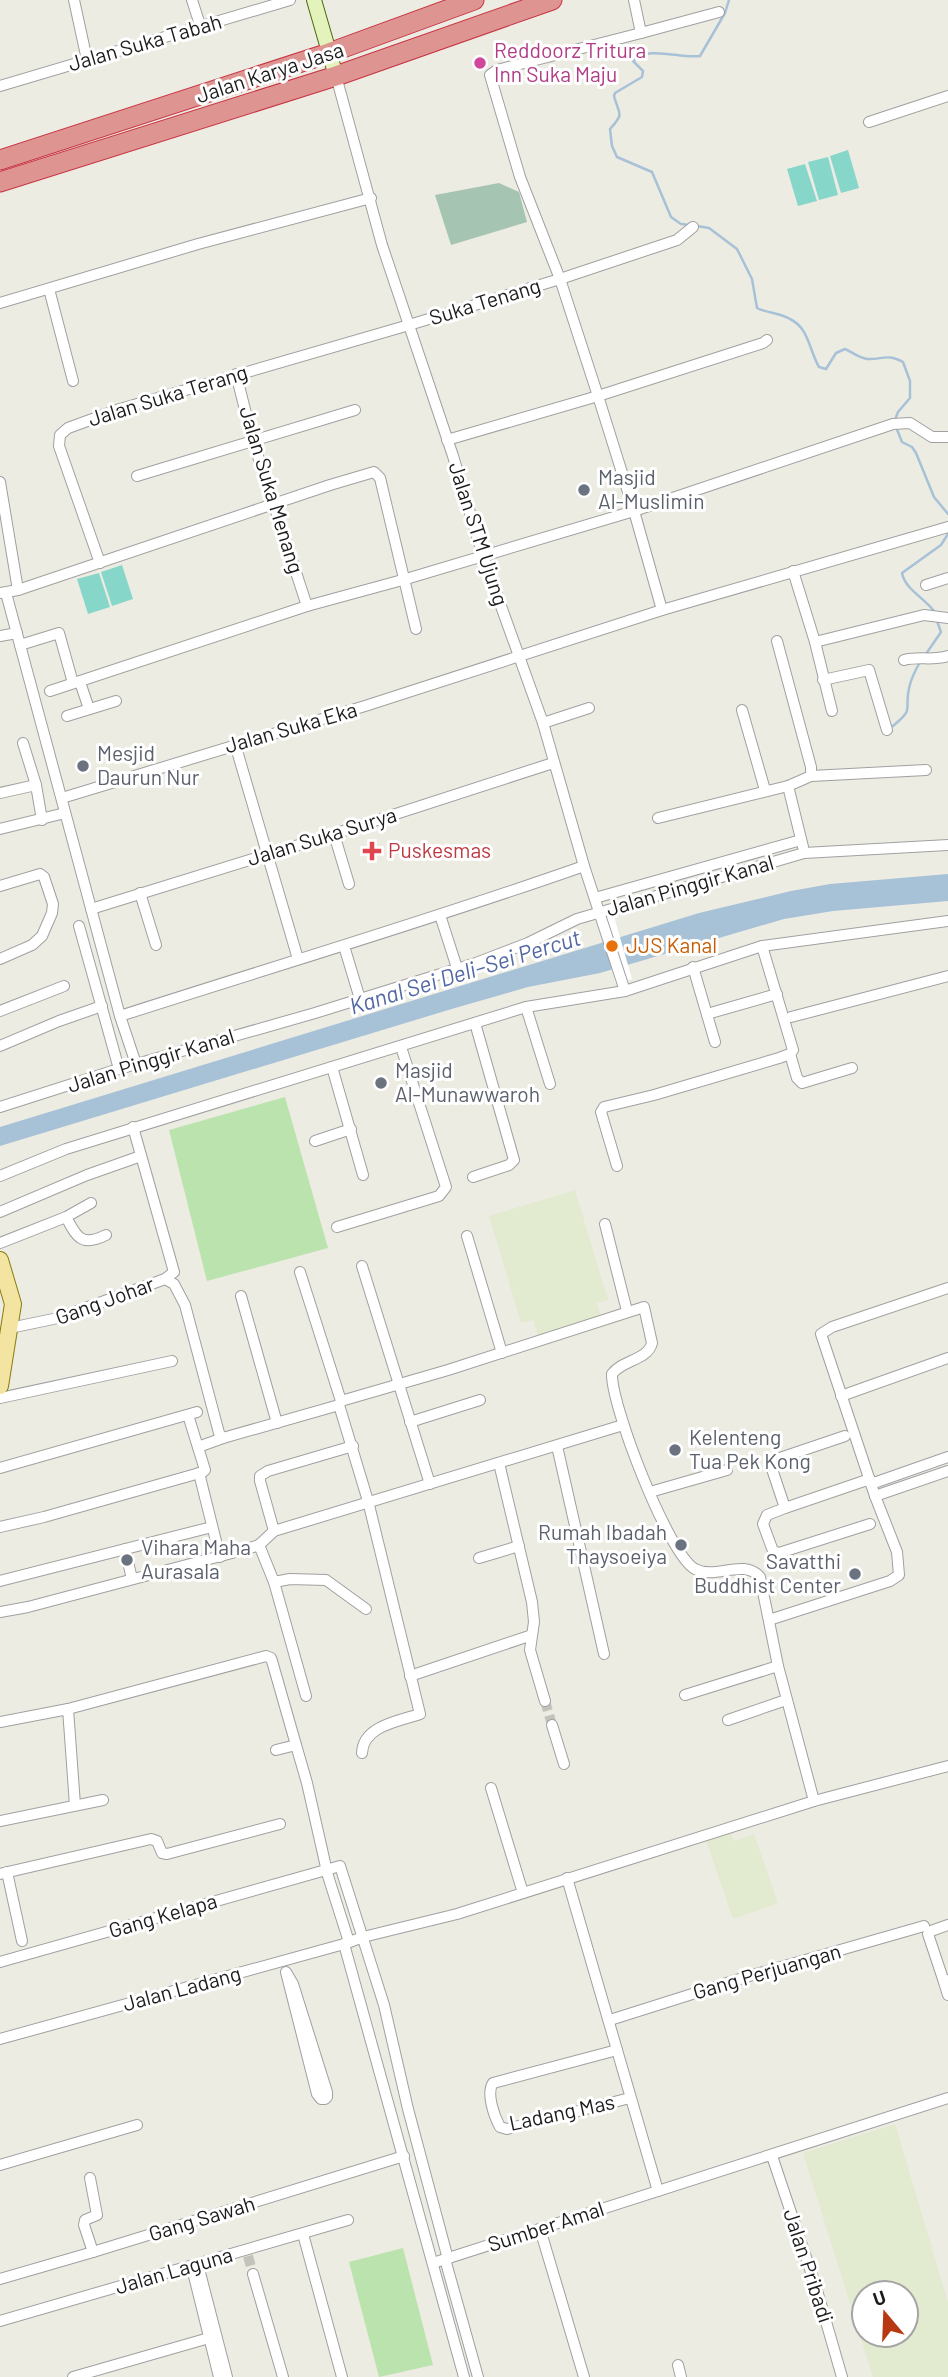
<svg xmlns="http://www.w3.org/2000/svg" width="948" height="2377" font-family="Barlow,sans-serif">
	<style>
		.farmland { fill: #e2ead0; fill-rule: evenodd }
		.grass { fill: #bbe3ad }
		.cemetery { fill: #a6c4b2 }
		.pitch { fill: #87d6ca }
		.water { fill: #a7c1d7 }
		.pier { fill: #fff }
		.lines { fill: none; stroke-linecap: round; stroke-linejoin: round }
		.stream { stroke: #a7c1d7; stroke-width: 2.5 }
		.street-tunnel { stroke: #c3c2bb; stroke-width: 10; stroke-dasharray: 10 5; stroke-linecap: butt }
		.street-casing { stroke: #a0a0a0; stroke-width: 12 }
		.secondary-casing { stroke: #49690e; stroke-width: 16 }
		.primary-casing { stroke: #887d0d; stroke-width: 18 }
		.highway-casing { stroke: #c83342; stroke-width: 21 }
		.street { stroke: #fff; stroke-width: 10 }
		.secondary { stroke: #e3f3bb; stroke-width: 14 }
		.primary { stroke: #f3e4a2; stroke-width: 16 }
		.highway { stroke: #de9591; stroke-width: 19 }
		.hotel-dot { fill: #d1479c; stroke: #fff; stroke-width: 2.5 }
		.worship-dot { fill: #6b7280; stroke: #fff; stroke-width: 2.5 }
		.health-dot { fill: #e0444e; stroke: #fff; stroke-width: 2.5 }
		.food-dot { fill: #e8710a; stroke: #fff; stroke-width: 2.5 }
		.labels { text-anchor: middle; stroke-width: 6; stroke-linejoin: round; paint-order: stroke }
		.street-label { font-size: 21px; fill: #1c1c1c; stroke: #fff }
		.hotel-label { font-size: 21px; fill: #b23c85; stroke: #fff; text-anchor: start }
		.worship-label { font-size: 21px; fill: #5b616d; stroke: #fff; text-anchor: start }
		.health-label { font-size: 21px; fill: #be3a42; stroke: #fff; text-anchor: start }
		.food-label { font-size: 21px; fill: #c56008; stroke: #fff; text-anchor: start }
		.water-label { font-size: 23px; font-style: italic; fill: #5267a3; stroke: #fff }
	</style>
	<rect width="100%" height="100%" fill="#edece3"/>
	<g class="farmland">
		<path d="M575,1190L608,1300L597,1303L602,1319L539,1338L533,1320L521,1323L489,1216Z"/>
		<path d="M729,1829L734,1841L754,1834L778,1903L733,1919L705,1837Z"/>
		<path d="M895,2124L948,2302V2377H873L803,2153ZM864,2293H906V2335H864Z"/>
	</g>
	<g class="grass">
		<path d="M285,1097L328,1248L207,1281L169,1130Z"/>
		<path d="M403,2248L433,2365L379,2377L349,2262Z"/>
	</g>
	<path class="cemetery" d="M499,183L519,192L527,222L451,245L435,195Z"/>
	<g class="pitch">
		<path d="M848,150L859,188L841,193L830,156Z"/>
		<path d="M828,157L838,195L819,200L808,162Z"/>
		<path d="M805,164L817,201L798,206L787,169Z"/>
		<path d="M122,565L133,599L112,606L101,572Z"/>
		<path d="M99,573L110,607L88,614L77,579Z"/>
	</g>
	<path class="water" d="M948,874V901L833,911L784,919L600,973L528,987L455,1008L0,1146V1127L699,913L791,891L830,884Z"/>
	<path class="pier" d="M613,913L632,979L616,984L597,917Z"/>
	<g class="lines">
		<g class="stream">
			<path d="M690,225L681,224L671,217L652,172L617,157L612,146L610,129C625,113 619,115 614,96L615,93L642,77L643,71L633,61C649,45 679,59 700,56L725,13L729,0"/>
			<path d="M697,226L709,228L737,249L752,279L757,308C767,313 780,313 790,319C809,328 809,350 819,367L826,369L836,353L845,349C852,352 859,358 867,359C882,360 887,353 903,362L910,381V398L898,412L895,420"/>
			<path d="M896,427L902,442L912,447L916,453L934,497L948,514"/>
			<path d="M934,611C923,597 905,589 902,573L941,545L948,534"/>
			<path d="M926,654L941,632L937,621"/>
			<path d="M893,726C915,708 904,711 909,688C911,679 916,669 920,662"/>
		</g>
		<g class="street-tunnel">
			<path d="M545,1701L552,1725"/>
			<path d="M248,2256L253,2274"/>
		</g>
		<g class="street-casing">
			<g id="street">
				<path d="M74,0L87,60"/>
				<path d="M192,0L201,28"/>
				<path d="M634,0L641,33L497,70L490,75L520,177L560,279L598,396L634,511L662,610"/>
				<path d="M641,33L719,12"/>
				<path d="M336,76L382,245L453,456L483,556L543,723L584,866L625,991"/>
				<path d="M0,86L290,0"/>
				<path d="M869,122L948,96"/>
				<path d="M49,289L73,381"/>
				<path d="M0,303L198,244L371,198"/>
				<path d="M236,374L253,441L307,606"/>
				<path d="M447,440L598,396L763,343L767,340"/>
				<path d="M137,476L355,410"/>
				<path d="M0,482L18,590"/>
				<path d="M100,563L59,446L60,435L68,428L120,409L409,325L560,279L677,240L693,227"/>
				<path d="M793,571L815,642L832,711"/>
				<path d="M926,585L948,578"/>
				<path d="M0,593L18,590L330,485L374,472L380,478L416,629"/>
				<path d="M6,593L120,1016L136,1064"/>
				<path d="M0,636L17,633"/>
				<path d="M777,641L811,767V776L788,786"/>
				<path d="M815,642L924,615L948,618"/>
				<path d="M20,645L59,633L73,683"/>
				<path d="M904,660C919,656 933,661 948,656"/>
				<path d="M823,680L869,670L887,730"/>
				<path d="M80,682L89,709"/>
				<path d="M50,691L307,606L406,579L634,511L893,424L910,423L932,437H948"/>
				<path d="M742,710L765,790"/>
				<path d="M67,716L116,701"/>
				<path d="M543,723L589,708"/>
				<path d="M23,743L36,785L42,820"/>
				<path d="M235,744L298,959"/>
				<path d="M811,776L926,770"/>
				<path d="M0,793L36,785"/>
				<path d="M62,798L365,706L662,610L948,527"/>
				<path d="M658,818L788,786L803,847"/>
				<path d="M0,829L65,813"/>
				<path d="M334,834L349,884"/>
				<path d="M0,886L40,874L44,877L53,904L52,913L42,936L32,945L0,959"/>
				<path d="M140,893L156,945"/>
				<path d="M595,898L801,840"/>
				<path d="M91,909L334,834L553,763"/>
				<path d="M440,915L457,968"/>
				<path d="M79,926L119,1069"/>
				<path d="M344,946L360,999"/>
				<path d="M693,967L715,1042"/>
				<path d="M526,1007L550,1084"/>
				<path d="M0,1011L64,986"/>
				<path d="M707,1014L777,994"/>
				<path d="M120,1016C275,966 431,920 584,866"/>
				<path d="M791,1017L948,976"/>
				<path d="M0,1046L59,1021L102,1006"/>
				<path d="M790,1054L797,1078L802,1083L852,1068"/>
				<path d="M332,1067L363,1175"/>
				<path d="M0,1107L119,1069L315,1013L476,963L528,943L577,919L804,853L948,845"/>
				<path d="M315,1141L351,1129"/>
				<path d="M617,1166L601,1112L604,1107L654,1095L779,1058L790,1054L793,1050L762,946"/>
				<path d="M0,1176L66,1149L526,1007L625,991L762,946L948,921"/>
				<path d="M473,1177L509,1165L514,1160L475,1023"/>
				<path d="M0,1212L87,1175L141,1156"/>
				<path d="M66,1217C77,1238 82,1247 106,1235"/>
				<path d="M605,1224L627,1311"/>
				<path d="M337,1227L439,1196L446,1187L401,1047"/>
				<path d="M467,1236L502,1353"/>
				<path d="M0,1243L66,1217L91,1203"/>
				<path d="M362,1266L430,1484"/>
				<path d="M300,1272L341,1401"/>
				<path d="M165,1279L174,1284L185,1305L219,1433L223,1438L339,1405L341,1401L448,1370L644,1307L652,1343C648,1360 622,1360 612,1374C611,1405 668,1554 695,1569C716,1580 743,1558 760,1577L778,1666L814,1801"/>
				<path d="M241,1296L277,1423"/>
				<path d="M10,1328L58,1318L165,1279L174,1272L133,1127"/>
				<path d="M841,1396L948,1358"/>
				<path d="M0,1398L172,1361"/>
				<path d="M339,1405L368,1501L420,1714C399,1721 363,1726 362,1753"/>
				<path d="M410,1422L480,1400"/>
				<path d="M845,1436L774,1460L771,1466L785,1508L870,1479"/>
				<path d="M557,1446L604,1654"/>
				<path d="M198,1447L223,1438"/>
				<path d="M499,1463L532,1602L534,1622L530,1650L545,1701"/>
				<path d="M0,1468L197,1412"/>
				<path d="M199,1473L220,1557"/>
				<path d="M871,1484L948,1457"/>
				<path d="M650,1492L727,1470"/>
				<path d="M875,1496L948,1471"/>
				<path d="M785,1508L767,1515L763,1524L773,1551L779,1553L870,1524"/>
				<path d="M0,1527L44,1517L203,1472L205,1470L188,1415"/>
				<path d="M274,1531L260,1481V1476L268,1471L353,1446"/>
				<path d="M259,1545L274,1582L306,1696"/>
				<path d="M125,1549L132,1579"/>
				<path d="M479,1558L519,1546"/>
				<path d="M0,1581L212,1527"/>
				<path d="M274,1582L290,1579L326,1580L366,1609"/>
				<path d="M0,1612L28,1607L247,1549L259,1545L274,1531L623,1425"/>
				<path d="M769,1620L890,1581L899,1575L897,1552L875,1496L821,1334L832,1327L948,1288"/>
				<path d="M410,1676L532,1635"/>
				<path d="M685,1695L778,1666"/>
				<path d="M68,1709L266,1656L271,1658L272,1661L296,1745"/>
				<path d="M728,1720L786,1700"/>
				<path d="M0,1722L68,1709L75,1805"/>
				<path d="M552,1725L564,1764"/>
				<path d="M276,1750L296,1745L307,1783L328,1876L349,1942"/>
				<path d="M491,1788L523,1893"/>
				<path d="M0,1821L103,1800"/>
				<path d="M7,1872L22,1941"/>
				<path d="M0,1874L151,1839L157,1841L162,1853L167,1854L280,1824"/>
				<path d="M567,1878L658,2191"/>
				<path d="M344,1944L464,2377"/>
				<path d="M0,1962L340,1866L384,2005L408,2109L448,2259"/>
				<path d="M286,1972L293,1984L327,2092V2097L325,2099H321L317,2094Z"/>
				<path d="M948,1980L944,1982L948,1995"/>
				<path d="M944,1982L928,1934L931,1931L948,1925"/>
				<path d="M610,2020L746,1977L924,1926"/>
				<path d="M0,2039L344,1944L363,1937L457,1914L814,1801L948,1766"/>
				<path d="M617,2050L493,2083C486,2093 494,2116 500,2127L507,2129L630,2098"/>
				<path d="M772,2156L816,2287L842,2377"/>
				<path d="M0,2165L137,2125"/>
				<path d="M90,2178L97,2215L85,2220L84,2225L93,2252"/>
				<path d="M540,2229L584,2377"/>
				<path d="M303,2234L342,2377"/>
				<path d="M445,2259L478,2377"/>
				<path d="M433,2263L948,2098"/>
				<path d="M198,2265L227,2377"/>
				<path d="M253,2274L283,2377"/>
				<path d="M194,2276L219,2377"/>
				<path d="M0,2279L93,2252L404,2156"/>
				<path d="M0,2321L348,2220"/>
				<path d="M678,2365L681,2377"/>
				<path d="M73,2377L209,2338"/>
			</g>
		</g>
		<g class="secondary-casing">
			<path id="secondary" d="M314,0L336,76"/>
		</g>
		<g class="primary-casing">
			<path id="primary" d="M0,1260L13,1304L0,1386"/>
		</g>
		<g class="highway-casing">
			<g id="highway">
				<path d="M0,160L329,53L474,0"/>
				<path d="M0,182L336,76L552,0"/>
			</g>
		</g>
		<use href="#street" class="street"/>
		<use href="#secondary" class="secondary"/>
		<use href="#primary" class="primary"/>
		<use href="#highway" class="highway"/>
	</g>
	<circle class="hotel-dot" cx="480" cy="63" r="7"/>
	<g class="worship-dot">
		<circle cx="584" cy="490" r="7"/>
		<circle cx="83" cy="766" r="7"/>
		<circle cx="381" cy="1083" r="7"/>
		<circle cx="675" cy="1450" r="7"/>
		<circle cx="681" cy="1545" r="7"/>
		<circle cx="127" cy="1560" r="7"/>
		<circle cx="855" cy="1574" r="7"/>
	</g>
	<path class="health-dot" d="M368.5 840.5h7v7h7v7h-7v7h-7v-7h-7v-7h7z"/>
	<circle class="food-dot" cx="612" cy="946" r="7"/>
	<g class="labels">
		<g class="street-label">
			<text transform="translate(145 43) rotate(-16)" y="7">Jalan Suka Tabah</text>
			<text transform="translate(270 73) rotate(-18)" y="7">Jalan Karya Jasa</text>
			<text transform="translate(485 302) rotate(-17)" y="7">Suka Tenang</text>
			<text transform="translate(168 396) rotate(-17)" y="7">Jalan Suka Terang</text>
			<text transform="translate(271 490) rotate(73)" y="7">Jalan Suka Menang</text>
			<text transform="translate(478 534) rotate(72)" y="7">Jalan STM Ujung</text>
			<text transform="translate(291 728) rotate(-16)" y="7">Jalan Suka Eka</text>
			<text transform="translate(322 837) rotate(-17)" y="7">Jalan Suka Surya</text>
			<text transform="translate(690 886) rotate(-16)" y="7">Jalan Pinggir Kanal</text>
			<text transform="translate(151 1061) rotate(-17)" y="7">Jalan Pinggir Kanal</text>
			<text transform="translate(105 1301) rotate(-20)" y="7">Gang Johar</text>
			<text transform="translate(163 1916) rotate(-16)" y="7">Gang Kelapa</text>
			<text transform="translate(767 1972) rotate(-16)" y="7">Gang Perjuangan</text>
			<text transform="translate(182 1989) rotate(-15)" y="7">Jalan Ladang</text>
			<text transform="translate(562 2113) rotate(-12)" y="7">Ladang Mas</text>
			<text transform="translate(202 2219) rotate(-17)" y="7">Gang Sawah</text>
			<text transform="translate(546 2227) rotate(-18)" y="7">Sumber Amal</text>
			<text transform="translate(808 2266) rotate(72)" y="7">Jalan Pribadi</text>
			<text transform="translate(174 2271) rotate(-16)" y="7">Jalan Laguna</text>
		</g>
		<g class="hotel-label">
			<text x="494" y="58">Reddoorz Tritura<tspan x="494" dy="24">Inn Suka Maju</tspan></text>
		</g>
		<g class="worship-label">
			<text x="598" y="485">Masjid<tspan x="598" dy="24">Al-Muslimin</tspan></text>
			<text x="97" y="761">Mesjid<tspan x="97" dy="24">Daurun Nur</tspan></text>
			<text x="395" y="1078">Masjid<tspan x="395" dy="24">Al-Munawwaroh</tspan></text>
			<text x="689" y="1445">Kelenteng<tspan x="689" dy="24">Tua Pek Kong</tspan></text>
			<text x="667" y="1540" text-anchor="end">Rumah Ibadah<tspan x="667" dy="24">Thaysoeiya</tspan></text>
			<text x="141" y="1555">Vihara Maha<tspan x="141" dy="24">Aurasala</tspan></text>
			<text x="841" y="1569" text-anchor="end">Savatthi<tspan x="841" dy="24">Buddhist Center</tspan></text>
		</g>
		<g class="health-label">
			<text x="388" y="858">Puskesmas</text>
		</g>
		<g class="food-label">
			<text x="626" y="953">JJS Kanal</text>
		</g>
		<g class="water-label">
			<text transform="translate(465 972) rotate(-17)" y="8">Kanal Sei Deli–Sei Percut</text>
		</g>
	</g>
	<g transform="translate(885 2314) rotate(341)"><circle r="33" fill="#ffffff" stroke="#a4a4a4" stroke-width="2"/>
	<path d="M0-5L12 26L0 18L-12 26Z" fill="#b83911"/>
	<text y="-10" font-size="19" font-weight="bold" text-anchor="middle" fill="#1c1c1c">U</text>
	</g>
</svg>
